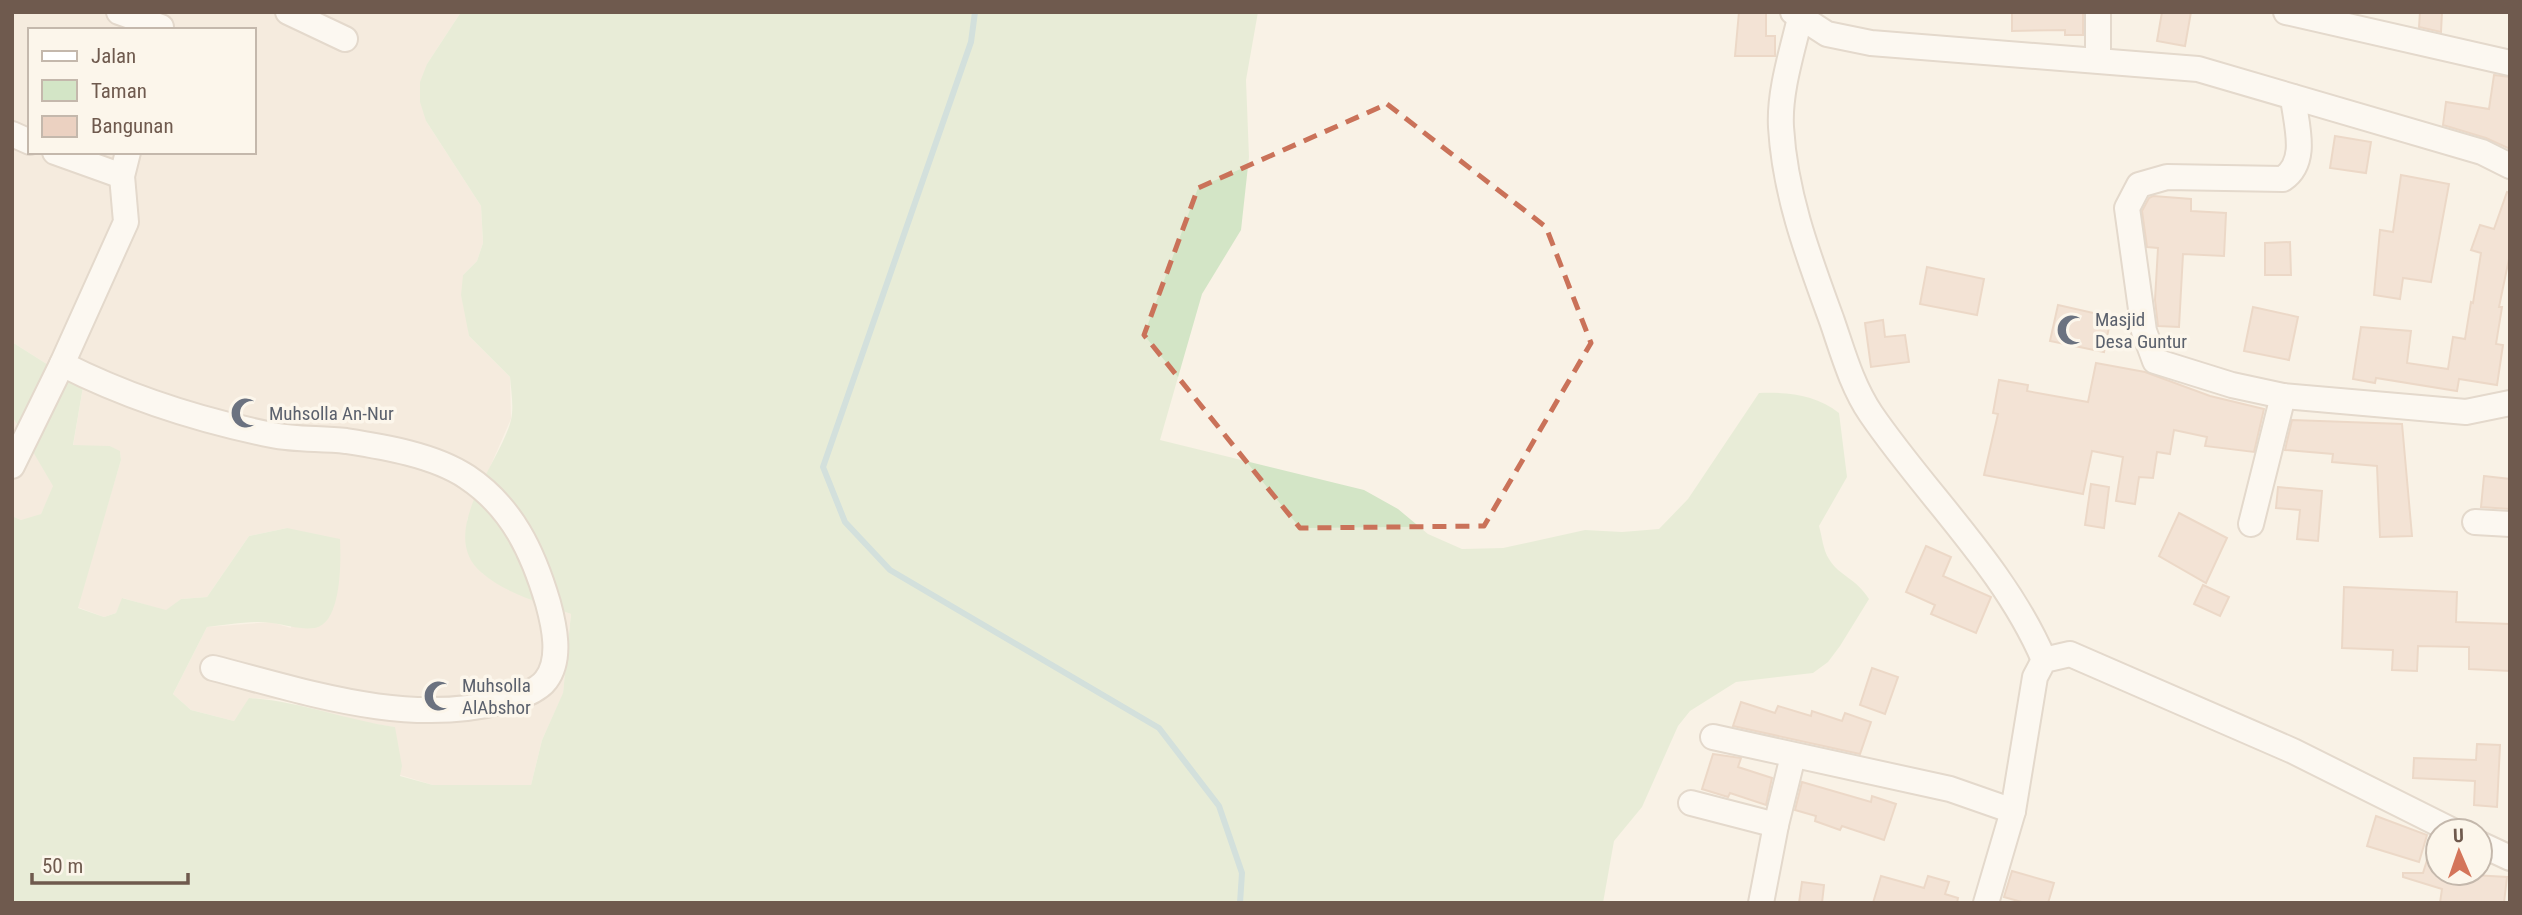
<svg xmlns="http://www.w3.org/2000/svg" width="2522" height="915" font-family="'Roboto Condensed',sans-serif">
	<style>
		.residential { fill: #f0e3d5; fill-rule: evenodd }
		.green { fill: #d3e5c6 }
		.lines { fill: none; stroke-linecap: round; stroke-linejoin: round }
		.stream { stroke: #a4cad0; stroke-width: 6 }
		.building { fill: #ebd1c1; stroke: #dbb9a3; stroke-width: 2 }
		.minor-casing { stroke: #c9baad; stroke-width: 28 }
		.minor { stroke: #fff; stroke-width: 24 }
		.marked { fill: none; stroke: #ca7259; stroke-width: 5; stroke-dasharray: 14 9; stroke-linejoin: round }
		.labels { text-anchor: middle; stroke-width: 7; stroke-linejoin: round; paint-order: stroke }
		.worship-label { font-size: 19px; fill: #5b616d; stroke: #fcf6eb; text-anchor: start }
	</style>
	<rect width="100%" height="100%" fill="#f9f2e6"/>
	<g class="residential">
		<path d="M12,12H461L427,64L426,121L481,206L483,243L477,261L463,275L469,336L510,377L511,419L467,520L482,573L515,592L571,614L563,694L542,740L531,785H433L400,775L394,727L356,721L283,700L250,698L234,721L191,710L173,694L207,627L271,622L291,628L287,528L249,536L207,597L181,599L166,611L123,598L116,613L104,617L77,607L121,460L120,452L110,446H73L83,387L12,342ZM30,30H254V152H30Z"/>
		<path d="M12,416L54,486L41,514L32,519L21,520L12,516Z"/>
	</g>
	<path class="green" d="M461,12H1258L1246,80L1249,157L1241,230L1202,294L1160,440L1364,490L1398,509L1428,534L1462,549L1503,548L1585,530L1622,532L1659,529L1688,499L1759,393C1789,392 1816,395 1839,413L1847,477L1819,526C1822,536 1823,550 1829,559C1839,576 1856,578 1869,599L1840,646L1828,662L1813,673L1736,682L1690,711L1678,726L1642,807L1614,841L1603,903H12V516L21,520L41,514L53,486L12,416V342L83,387L73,445L110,446L120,451L121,460L78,608L104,617L116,613L122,598L166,610L181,599L207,597L249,536L287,528L340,539C341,560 342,623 315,628C300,630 287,625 272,623C252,620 228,625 207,627L173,694L191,710L234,721L249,698C299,701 345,720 395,727L402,766L400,776L433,785H531L542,740L563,693L571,614C542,603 506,594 482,573C435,533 500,464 511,420C514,407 511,390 510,377L469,336L461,295L463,275L477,261L483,243L481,206L426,121L420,102V82L427,64Z"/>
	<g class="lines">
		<path class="stream" d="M975,12L971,42L823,467L845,522L890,570L1159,728L1219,806L1242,873L1240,903"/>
	</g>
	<g class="building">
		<path d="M1739,12H1766V36H1775V56H1735Z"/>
		<path d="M2012,12H2083V35H2065V30L2012,31Z"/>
		<path d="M2162,12H2191L2185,46L2157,41Z"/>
		<path d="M2420,12H2442L2441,32L2419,27Z"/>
		<path d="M2494,75L2510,77V149L2486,138L2443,125L2446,102L2489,109Z"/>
		<path d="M2335,136L2371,142L2366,173L2330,168Z"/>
		<path d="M2401,175L2449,184L2431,282L2403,278L2400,299L2374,295L2380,230L2393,232Z"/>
		<path d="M2507,192L2510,193V254L2499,307H2502L2496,344L2503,345L2497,385L2459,379L2457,391L2376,378L2375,383L2353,379L2361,327L2411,331L2407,363L2448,369L2453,337L2465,339L2471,302L2473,303L2481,253L2471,250L2480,225L2494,229Z"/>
		<path d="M2153,196L2191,199V211L2226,213L2224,256L2183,254L2179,327L2158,326L2155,300L2158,248L2147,247L2142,211L2149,198Z"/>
		<path d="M2290,242L2291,275H2265V243Z"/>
		<path d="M1927,267L1984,279L1977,315L1920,304Z"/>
		<path d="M2058,305L2111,317L2104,352L2050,341Z"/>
		<path d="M2253,307L2298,317L2289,360L2244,351Z"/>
		<path d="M1883,320L1885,337L1905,335L1909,362L1871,367L1865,323Z"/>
		<path d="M2096,363L2145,372L2210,396L2264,409L2254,452L2205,446L2207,437L2174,430L2170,454L2157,452L2153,478L2139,477L2135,504L2116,501L2123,457L2092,451L2083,494L1984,475L1998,414L1993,413L1999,380L2028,385L2027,391L2088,402Z"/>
		<path d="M2292,420L2402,424L2412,536L2380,537L2377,466L2332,462L2333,454L2285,450Z"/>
		<path d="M2484,476L2510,479V509L2481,507Z"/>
		<path d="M2091,484L2109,487L2104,528L2085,525Z"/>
		<path d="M2278,487L2322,491L2318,541L2297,539L2300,510L2276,508Z"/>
		<path d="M2179,513L2227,538L2206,583L2159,556Z"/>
		<path d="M1926,546L1951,557L1943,576L1991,597L1976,633L1931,614L1935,605L1906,592Z"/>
		<path d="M2203,585L2229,597L2220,616L2194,604Z"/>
		<path d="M2344,587L2457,592L2456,622L2510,624V671L2469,669V647L2418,646L2417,671L2392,670L2393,650L2342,648Z"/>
		<path d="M1872,668L1898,677L1885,714L1860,705Z"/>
		<path d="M1741,702L1775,713L1778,706L1811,716L1812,711L1842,721L1845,713L1871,722L1860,754L1733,726Z"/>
		<path d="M2477,744L2500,745L2497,807L2474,805L2475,781L2413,778L2414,758L2476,760Z"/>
		<path d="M1713,754L1741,758L1738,767L1772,778L1766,805L1730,793L1728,797L1702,789Z"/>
		<path d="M1802,782L1871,802L1872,796L1896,804L1884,840L1842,826L1840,830L1815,821L1816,816L1795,810Z"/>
		<path d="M2376,816L2427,835L2419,862L2367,846Z"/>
		<path d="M2434,838L2438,840V873L2507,877L2504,903H2440L2442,889L2403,877V873H2423Z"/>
		<path d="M2012,871L2054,883L2048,903H2025L2004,897Z"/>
		<path d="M1881,876L1924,888L1928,876L1949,882L1945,894L1958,898L1957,903H1873Z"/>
		<path d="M1802,882L1824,885L1822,903H1799Z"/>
	</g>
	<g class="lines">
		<g class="minor-casing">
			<g id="minor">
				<path d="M119,12L161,27"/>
				<path d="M288,12L345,39"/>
				<path d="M1793,12L1827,34L1871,43L2198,69L2482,152L2510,166"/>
				<path d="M2286,12L2510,63"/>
				<path d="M1800,18C1792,52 1779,92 1781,127C1785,196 1809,258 1832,321C1843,353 1852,386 1871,414C1927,496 2005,568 2044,660"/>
				<path d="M2098,59V12"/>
				<path d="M2293,97C2296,125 2309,161 2283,179L2167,177L2139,185L2127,208L2144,331L2155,361L2232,385L2283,396L2466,412L2510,403"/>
				<path d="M12,134L30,142"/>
				<path d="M55,152L122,176"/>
				<path d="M128,152L122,176L126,222L62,364C129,398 198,420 272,435C296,440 321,438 346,441C384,447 434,455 467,477C512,507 533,552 548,603C554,625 562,659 546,680C538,691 517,698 504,701C407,727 307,692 213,668"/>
				<path d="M12,466L62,364"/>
				<path d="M2475,522L2510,524"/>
				<path d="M2251,524L2283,396"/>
				<path d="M1713,737L1950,789L2013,811L1986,903"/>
				<path d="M1691,803L1776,825L1761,903"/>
				<path d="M2013,811L2035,677L2044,660L2070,654L2293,751L2453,831"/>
				<path d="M1776,825L1793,756"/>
				<path d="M2480,844L2510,858"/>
			</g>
		</g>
		<use href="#minor" class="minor"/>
	</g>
	<path d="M0 0H2522V915H0ZM1387,104L1546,227L1591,343L1484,526L1300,528L1144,335L1198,188Z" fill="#f9f2e6" fill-opacity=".55" fill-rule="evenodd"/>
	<path class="marked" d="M1387,104L1546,227L1591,343L1484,526L1300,528L1144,335L1198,188Z"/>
	<defs>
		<g id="mosque-bare" transform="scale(2.415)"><path d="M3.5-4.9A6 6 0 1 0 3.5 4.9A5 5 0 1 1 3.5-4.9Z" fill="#6b7280" stroke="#fcf6eb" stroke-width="2.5" paint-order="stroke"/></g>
	</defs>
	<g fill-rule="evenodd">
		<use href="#mosque-bare" x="2072" y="330"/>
		<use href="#mosque-bare" x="246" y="413"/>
		<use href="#mosque-bare" x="439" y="696"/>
	</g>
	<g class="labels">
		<g class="worship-label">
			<text x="2095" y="326">Masjid<tspan x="2095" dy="22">Desa Guntur</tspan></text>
			<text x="269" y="420">Muhsolla An-Nur</text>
			<text x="462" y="692">Muhsolla<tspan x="462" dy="22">AlAbshor</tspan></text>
		</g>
	</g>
	<rect width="2522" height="915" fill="none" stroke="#6f5a4e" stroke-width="28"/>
	<rect x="28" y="28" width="228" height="126" fill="#fcf6eb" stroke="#c4b8ac" stroke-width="2"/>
	<rect x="42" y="51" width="35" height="10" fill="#ffffff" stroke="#c4b8ac" stroke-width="2"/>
	<text x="91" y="63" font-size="21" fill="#6f5a4e">Jalan</text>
	<rect x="42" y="80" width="35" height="21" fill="#d3e5c6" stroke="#c4b8ac" stroke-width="2"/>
	<text x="91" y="98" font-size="21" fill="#6f5a4e">Taman</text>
	<rect x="42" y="116" width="35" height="21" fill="#ebd1c1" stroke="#c4b8ac" stroke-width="2"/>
	<text x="91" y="133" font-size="21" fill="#6f5a4e">Bangunan</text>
	<g transform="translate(2459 852) rotate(358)"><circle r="33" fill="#fcf6eb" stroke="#c4b8ac" stroke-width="2"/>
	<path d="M0-5L12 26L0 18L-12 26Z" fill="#d4755a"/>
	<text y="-10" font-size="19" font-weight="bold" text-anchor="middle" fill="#6f5a4e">U</text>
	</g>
	<path d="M32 873v10h156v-10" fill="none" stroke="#6f5a4e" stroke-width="3.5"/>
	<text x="42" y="873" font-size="21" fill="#6f5a4e" stroke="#fcf6eb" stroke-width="5" paint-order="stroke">50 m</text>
</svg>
